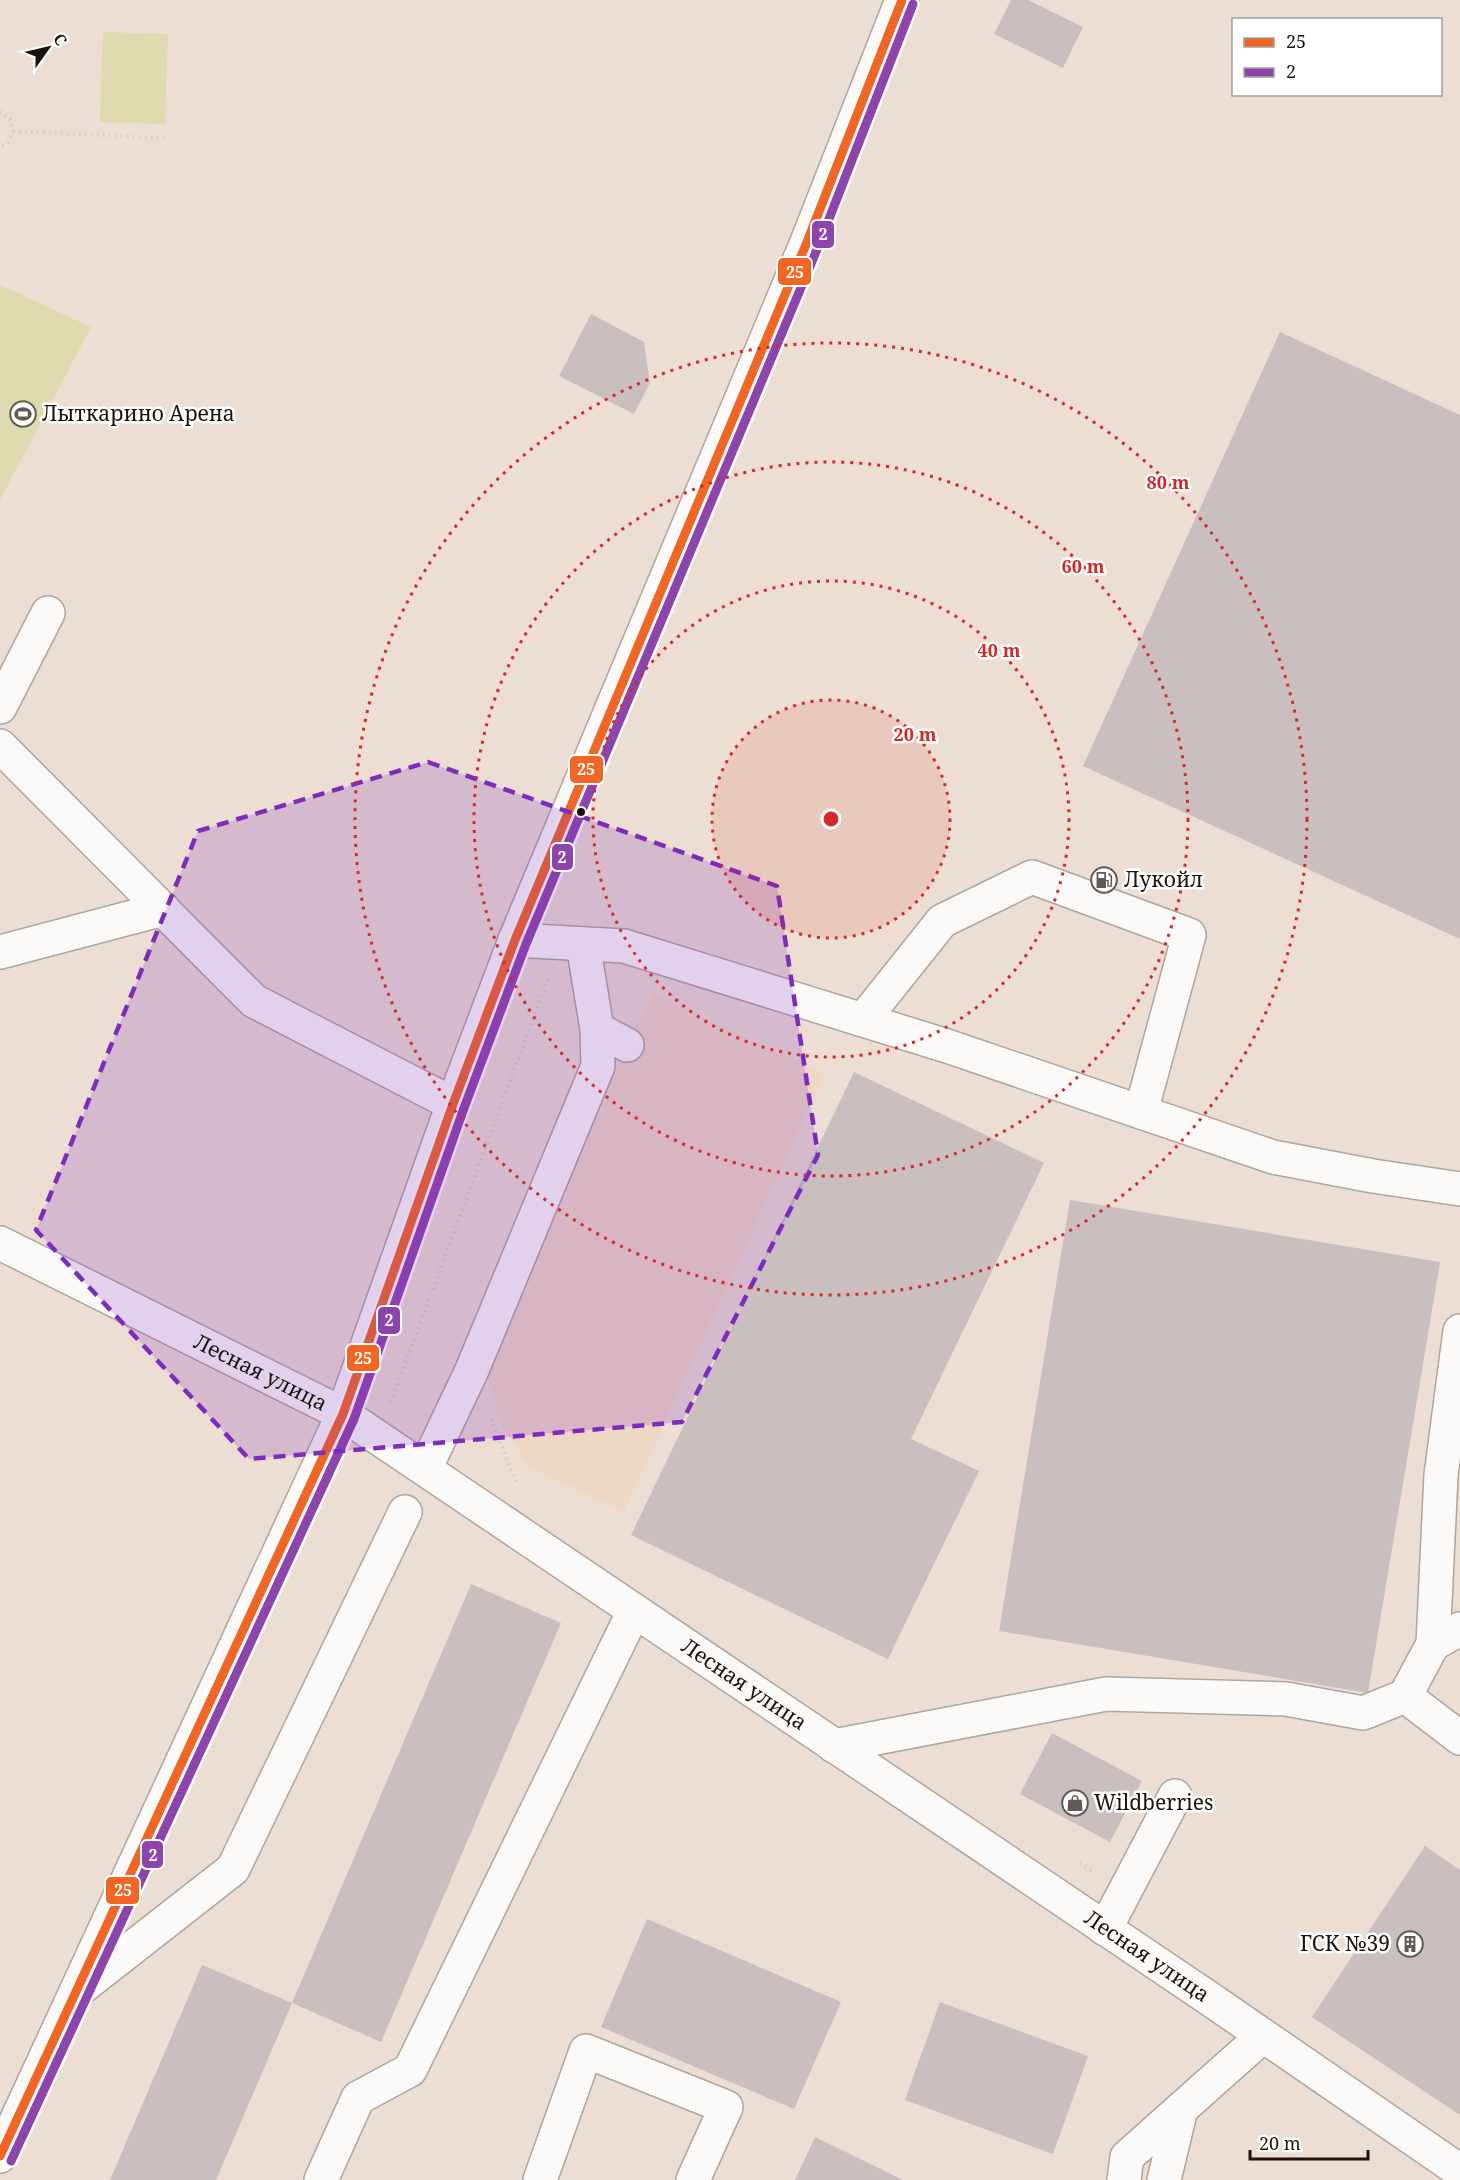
<svg xmlns="http://www.w3.org/2000/svg" width="1460" height="2180" font-family="'Noto Serif',serif">
	<style>
		.built { fill: #eed7c3 }
		.green { fill: #dedcae }
		.building { fill: #c8bfbe }
		.lines { fill: none; stroke-linecap: round; stroke-linejoin: round }
		.minor-casing { stroke: #b0a59c; stroke-width: 36 }
		.path { stroke: #d3cfcb; stroke-width: 4; stroke-dasharray: 1.5 4.5; stroke-linecap: butt }
		.minor { stroke: #fcfaf8; stroke-width: 33 }
		.bus-1-casing { stroke: #fff; stroke-width: 14 }
		.bus-2-casing { stroke: #fff; stroke-width: 14 }
		.bus-1 { stroke: #f26522; stroke-width: 9 }
		.bus-2 { stroke: #8e44ad; stroke-width: 9 }
		.marked { fill: #7b2cbf; fill-opacity: 0.2; stroke: #7b2cbf; stroke-width: 4.5; stroke-dasharray: 12 8; stroke-linejoin: round }
		.ring { fill: none; stroke: #d62828; stroke-width: 3; stroke-dasharray: 3 6 }
		.bus-dot { fill: #1b130b; stroke: #fff; stroke-width: 2 }
		.labels { text-anchor: middle; stroke-width: 5; stroke-linejoin: round; paint-order: stroke }
		.poi-label { font-size: 21px; fill: #1b130b; stroke: #fff; text-anchor: start }
		.street-label { font-size: 21px; fill: #1b130b; stroke: #fff }
		.centre { fill: #d62828; stroke: #fff; stroke-width: 3 }
		.ring-label { font-size: 18px; text-anchor: middle; font-weight: bold; fill: #d62828; stroke: #fff; stroke-width: 5; stroke-linejoin: round; paint-order: stroke }
		.line-badge { stroke: #fff; stroke-width: 2 }
		.badge-label { font-size: 16px; text-anchor: middle; font-weight: bold; fill: #fff }
	</style>
	<rect width="100%" height="100%" fill="#ecded2"/>
	<path class="built" d="M653,993L824,1075L624,1512L529,1466L501,1424L485,1369L627,1045Z"/>
	<g class="green">
		<path d="M103,32L168,34L165,124L100,122Z"/>
		<path d="M0,285L91,327L0,500Z"/>
	</g>
	<g class="building">
		<path d="M1011,0H1028L1083,27L1063,68L994,34Z"/>
		<path d="M591,314L644,342L650,383L634,414L559,376Z"/>
		<path d="M1280,332L1460,415V939L1083,766Z"/>
		<path d="M854,1072L1044,1163L911,1439L979,1471L888,1659L631,1535Z"/>
		<path d="M1070,1200L1440,1262L1368,1693L999,1631Z"/>
		<path d="M471,1584L561,1623L381,2042L292,2003L216,2180H110L202,1965L292,2003Z"/>
		<path d="M1052,1733L1142,1781L1110,1842L1020,1794Z"/>
		<path d="M1425,1846L1460,1870V2115L1312,2017Z"/>
		<path d="M647,1919L841,2002L794,2109L601,2027Z"/>
		<path d="M940,2002L1088,2056L1053,2154L905,2100Z"/>
		<path d="M815,2137L903,2180H795Z"/>
	</g>
	<g class="lines">
		<g class="minor-casing">
			<g id="minor">
				<path d="M0,707L48,613"/>
				<path d="M0,746L254,1001L453,1104"/>
				<path d="M515,940L624,946L947,1046L1273,1157L1373,1176L1460,1189"/>
				<path d="M0,952L163,909"/>
				<path d="M863,1020L942,921L1032,877L1189,935L1141,1112"/>
				<path d="M597,1029L627,1045"/>
				<path id="s1" d="M0,1243L343,1414L1207,1997L1460,2171"/>
				<path d="M425,1469L472,1370L598,1066L597,1029L583,944"/>
				<path d="M1433,1644L1460,1629"/>
				<path d="M1405,1696L1460,1738"/>
				<path d="M834,1746L1106,1694L1286,1699L1363,1713L1405,1696L1433,1644L1441,1475L1460,1331"/>
				<path d="M1105,1929L1175,1796"/>
				<path d="M81,1988L233,1869L405,1512"/>
				<path d="M0,2156L343,1414L453,1104L515,940L807,242L902,0"/>
				<path d="M321,2180L358,2098L410,2070L634,1611"/>
				<path d="M540,2180L586,2051L726,2107L693,2180"/>
				<path d="M1124,2180L1127,2157L1263,2036"/>
				<path d="M1164,2180L1181,2109"/>
			</g>
		</g>
		<g class="path">
			<path d="M0,112L10,119L13,131L8,142L0,147"/>
			<path d="M13,131L168,138"/>
			<path d="M391,1402L548,978"/>
			<path d="M491,1419L517,1485"/>
			<path d="M1080,1863L1094,1872"/>
		</g>
		<use href="#minor" class="minor"/>
		<g class="bus-1-casing">
			<path id="bus-1" d="M0,2156L343,1414L453,1104L515,940L807,242L902,0"/>
		</g>
		<g class="bus-2-casing">
			<path id="bus-2" d="M11,2161L354,1419L464,1108L526,944L818,247L913,4"/>
		</g>
		<use href="#bus-1" class="bus-1"/>
		<use href="#bus-2" class="bus-2"/>
	</g>
	<path class="marked" d="M428,762L777,886L818,1155L682,1422L249,1459L36,1230L198,831Z"/>
	<circle cx="831" cy="819" r="119" fill="#d62828" fill-opacity=".12"/>
	<g class="ring">
		<circle cx="831" cy="819" r="119"/>
		<circle cx="831" cy="819" r="238"/>
		<circle cx="831" cy="819" r="357"/>
		<circle cx="831" cy="819" r="476"/>
	</g>
	<defs>
		<g id="stadium-ring" transform="scale(1.35)"><circle r="9.5" fill="#fff" stroke="#645a51" stroke-width="1.5"/><path d="M0-5a6.5 5 0 1 0 0 10a6.5 5 0 1 0 0-10ZM-3.5-1.8h7v3.6h-7Z" fill="#645a51"/></g>
		<g id="fuel-ring" transform="scale(1.35)"><circle r="9.5" fill="#fff" stroke="#645a51" stroke-width="1.5"/><path d="M-5.5-6h7V0h2V4h1.3V-2.5L3-4.5l.8-.8L6-3V5H2.5V1h-1V6h-7ZM-4.2-4.7v3.2H.2V-4.7Z" fill="#645a51"/></g>
		<g id="shop-ring" transform="scale(1.35)"><circle r="9.5" fill="#fff" stroke="#645a51" stroke-width="1.5"/><path d="M-5-2.5h2.3a2.7 3.5 0 0 1 5.4 0H5L5.5 6h-11ZM-1.5-2.5h3a1.5 2.3 0 0 0-3 0Z" fill="#645a51"/></g>
		<g id="building-ring" transform="scale(1.35)"><circle r="9.5" fill="#fff" stroke="#645a51" stroke-width="1.5"/><path d="M-4-6H4V6H1V3H-1V6H-4ZM-2.5-4.3h1.7v1.8h-1.7ZM.8-4.3h1.7v1.8H.8ZM-2.5-1h1.7V.8h-1.7ZM.8-1h1.7V.8H.8Z" fill="#645a51"/></g>
	</defs>
	<g fill-rule="evenodd">
		<use href="#stadium-ring" x="23" y="414"/>
		<use href="#fuel-ring" x="1104" y="880"/>
		<use href="#shop-ring" x="1075" y="1803"/>
		<use href="#building-ring" x="1410" y="1944"/>
	</g>
	<circle class="bus-dot" cx="581" cy="812" r="5"/>
	<g class="labels">
		<g class="poi-label">
			<text x="42" y="421">Лыткарино Арена</text>
			<text x="1124" y="887">Лукойл</text>
			<text x="1094" y="1810">Wildberries</text>
			<text x="1390" y="1951" text-anchor="end">ГСК №39</text>
		</g>
		<g class="street-label">
			<text dy="7" stroke="none"><textPath href="#s1" startOffset="291">Лесная улица</textPath></text>
			<text dy="7" stroke="none"><textPath href="#s1" startOffset="867">Лесная улица</textPath></text>
			<text dy="7" stroke="none"><textPath href="#s1" startOffset="1353">Лесная улица</textPath></text>
		</g>
	</g>
	<circle cx="831" cy="819" r="9" class="centre"/>
	<g class="ring-label">
		<text x="1168" y="489">80 m</text>
		<text x="1083" y="573">60 m</text>
		<text x="999" y="657">40 m</text>
		<text x="915" y="741">20 m</text>
	</g>
	<g class="line-badge">
		<rect x="811" y="220" width="24" height="29" rx="6" fill="#8e44ad"/>
		<rect x="777" y="257" width="35" height="29" rx="6" fill="#f26522"/>
		<rect x="569" y="755" width="35" height="29" rx="6" fill="#f26522"/>
		<rect x="551" y="843" width="23" height="28" rx="6" fill="#8e44ad"/>
		<rect x="377" y="1306" width="24" height="29" rx="6" fill="#8e44ad"/>
		<rect x="346" y="1344" width="34" height="28" rx="6" fill="#f26522"/>
		<rect x="141" y="1840" width="23" height="29" rx="6" fill="#8e44ad"/>
		<rect x="105" y="1876" width="35" height="29" rx="6" fill="#f26522"/>
	</g>
	<g class="badge-label">
		<text x="823" y="240">2</text>
		<text x="795" y="278">25</text>
		<text x="586" y="775">25</text>
		<text x="562" y="863">2</text>
		<text x="389" y="1326">2</text>
		<text x="363" y="1364">25</text>
		<text x="153" y="1861">2</text>
		<text x="123" y="1896">25</text>
	</g>
	<rect x="1232" y="18" width="210" height="78" fill="#ffffff" stroke="#a4a19d" stroke-width="1.5"/>
	<rect x="1244" y="38" width="30" height="9" fill="#f26522" stroke="#a4a19d" stroke-width="1.5"/>
	<text x="1286" y="48" font-size="18" fill="#1b130b">25</text>
	<rect x="1244" y="68" width="30" height="9" fill="#8e44ad" stroke="#a4a19d" stroke-width="1.5"/>
	<text x="1286" y="78" font-size="18" fill="#1b130b">2</text>
	<g transform="translate(48 48) rotate(56)" stroke="#ffffff" stroke-width="4.5" paint-order="stroke">
	<path d="M0-4.5L10 22L0 15L-10 22Z" fill="#1b130b"/>
	<text y="-9" font-size="16" font-weight="bold" text-anchor="middle" fill="#1b130b">С</text>
	</g>
	<path d="M1250 2150v9h118v-9" fill="none" stroke="#1b130b" stroke-width="3"/>
	<text x="1259" y="2150" font-size="18" fill="#1b130b" stroke="#ffffff" stroke-width="4.5" paint-order="stroke">20 m</text>
</svg>
